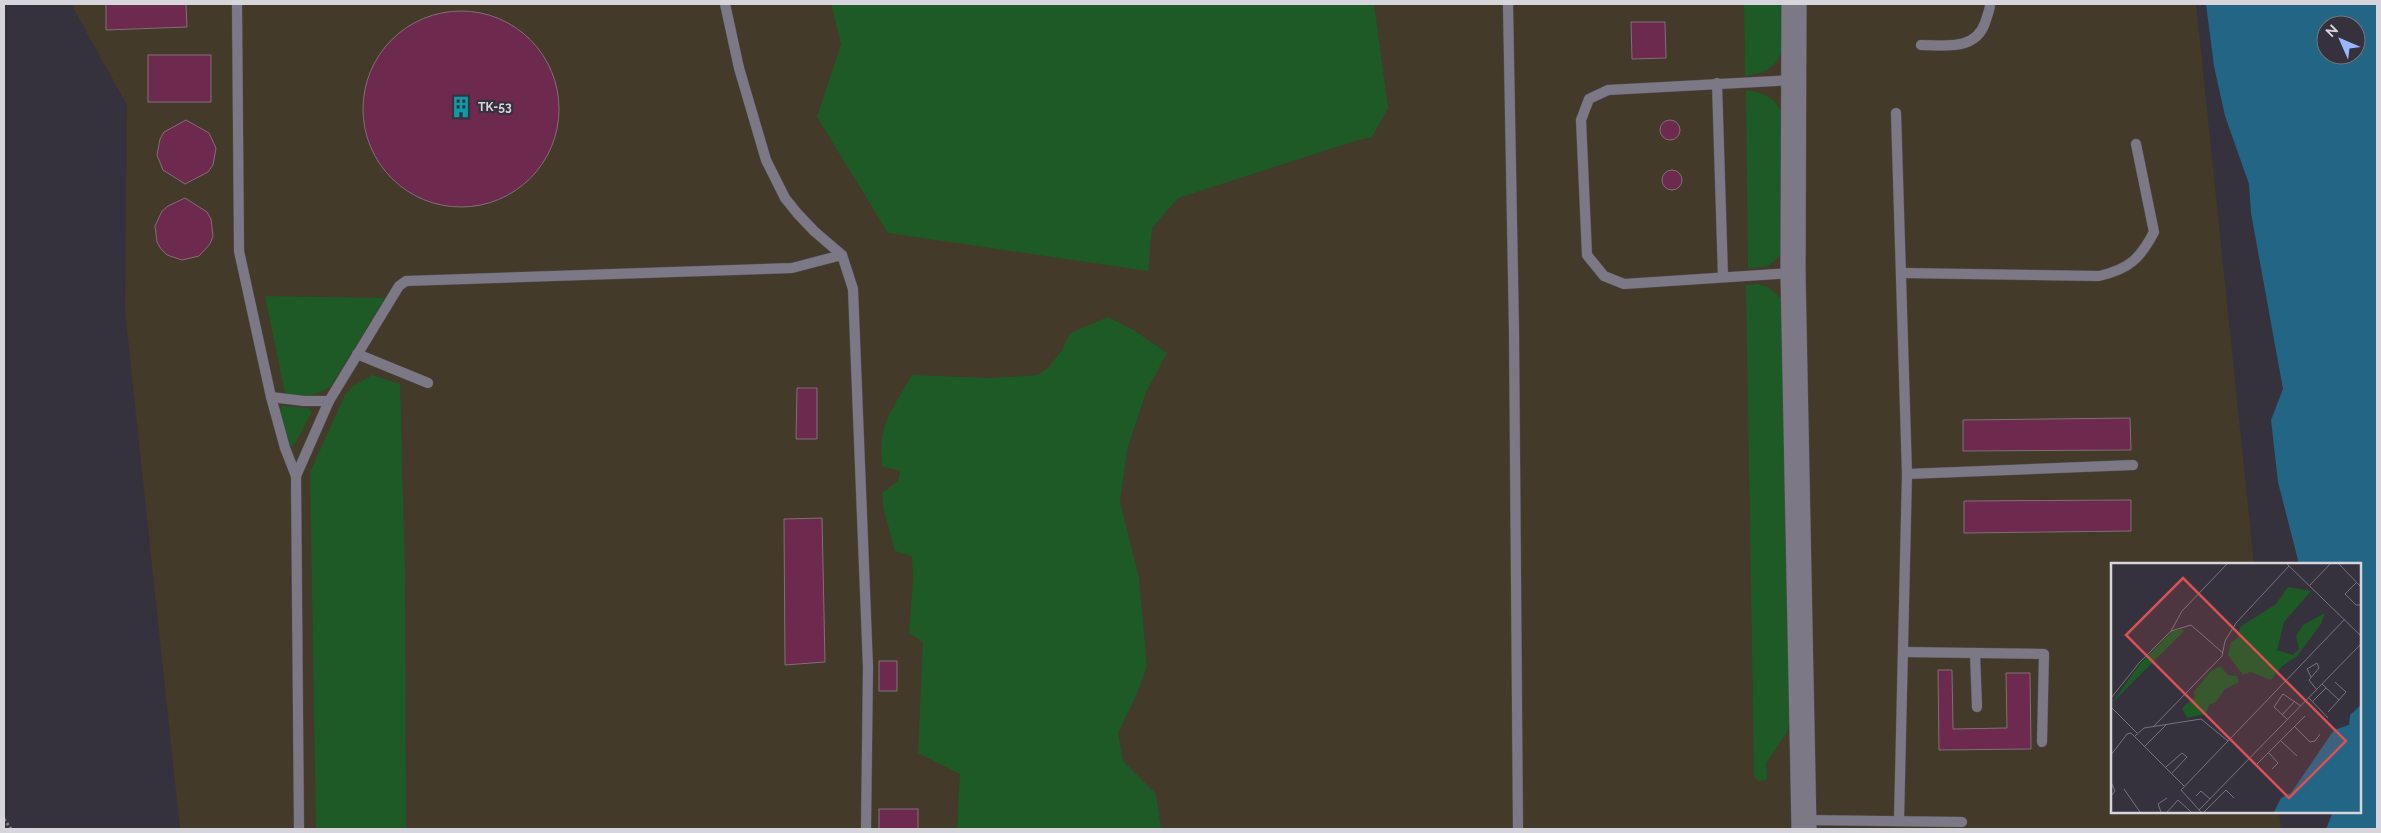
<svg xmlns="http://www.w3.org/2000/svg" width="2381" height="833" font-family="Raleway,sans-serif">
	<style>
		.industrial { fill: #433a29 }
		.green { fill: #1d5a26 }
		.water { fill: #236585; fill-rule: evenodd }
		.building { fill: #6e2a4e; stroke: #7f7076 }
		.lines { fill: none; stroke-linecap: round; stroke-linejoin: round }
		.service-casing { stroke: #504e58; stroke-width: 11 }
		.tertiary-casing { stroke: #504e58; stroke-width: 26 }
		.path { stroke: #84818a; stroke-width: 3; stroke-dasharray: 2.5 2.5; stroke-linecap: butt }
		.service { stroke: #7c7886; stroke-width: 10 }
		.tertiary { stroke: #7c7886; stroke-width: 25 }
		.labels { text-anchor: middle; stroke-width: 4.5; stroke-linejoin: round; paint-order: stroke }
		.poi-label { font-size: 12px; font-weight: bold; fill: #d7d5dc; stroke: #35323d; text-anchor: start }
		.inset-road { fill: none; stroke: #76737d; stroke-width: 1 }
		.view { fill: #d65355; fill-opacity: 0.15; stroke: #d65355; stroke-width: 2.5 }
		.inset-edge { fill: none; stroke: #d7d5dc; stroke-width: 2.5 }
	</style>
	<rect width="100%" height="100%" fill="#35323d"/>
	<path class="industrial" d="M71,4H2196L2254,564H2112V812H2279L2281,829H180L125,311L127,105Z"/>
	<g class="green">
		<path d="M831,4H1374L1388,108L1372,137L1355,141L1178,198L1152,228L1148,271L888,233L817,117L841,44Z"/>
		<path d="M1744,4H1782C1782,40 1792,70 1745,76Z"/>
		<path d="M1746,90C1763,93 1775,97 1782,113V254L1768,266L1748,269Z"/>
		<path d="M1757,284L1768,287L1784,301L1790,723L1786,734L1766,763L1767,780L1758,781L1754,776L1746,285Z"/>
		<path d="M265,296L385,298L331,386C316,397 303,397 285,393Z"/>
		<path d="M1108,317L1135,331L1167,353L1146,392L1127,450L1120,502L1139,578L1147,666L1136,696L1118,733L1123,761L1156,794L1161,828L957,829L960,774L918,753L923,642L909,633L913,581L912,556L895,551L884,511L882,493L898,481L900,471L882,466C878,423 891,412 912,375L991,378L1038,375L1048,368L1062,350L1070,333Z"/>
		<path d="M372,375L400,384L405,572L406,829H316L310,472L345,395L353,386Z"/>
		<path d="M282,406L308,408L312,412L293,447L288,444L280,411Z"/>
	</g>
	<path class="water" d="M2206,4H2377V829H2326L2333,812H2360V564H2299L2278,482L2271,420L2283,389L2251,213L2249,184L2225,116L2214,66ZM2326,25H2356V55H2326Z"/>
	<g class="building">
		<path d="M106,4H186L187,27L106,30Z"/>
		<circle cx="461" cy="109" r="98"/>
		<path d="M1631,22H1665L1666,58L1632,59Z"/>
		<rect x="148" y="55" width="63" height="47"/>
		<circle cx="1670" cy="130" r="10"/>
		<path d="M186,120L209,133L216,148L213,165L208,172L185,184L163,170L157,155L160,139L164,132Z"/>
		<circle cx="1672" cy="180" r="10"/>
		<path d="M185,198L207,212L211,219L213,236L210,244L199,256L182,260L167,255L161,249L157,242L155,226L162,211L168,206Z"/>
		<path d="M797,388H817V439H796Z"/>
		<path d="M2130,418L2131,450L1963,451V420Z"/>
		<path d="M2131,500V531L1964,533V501Z"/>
		<path d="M822,518L825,662L785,665L784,519Z"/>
		<rect x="879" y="661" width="18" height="30"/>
		<path d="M1938,670H1952L1953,729L2007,728L2006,673H2030L2031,749L1939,750Z"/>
		<rect x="879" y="809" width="39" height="20"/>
	</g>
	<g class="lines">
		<g class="service-casing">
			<g id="service">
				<path d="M237,4L239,251L271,397L285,448L296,476L299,829"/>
				<path d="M725,4L739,68L766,160L785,198L797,213L814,231L842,255L853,289L868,667L866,829"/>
				<path d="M1508,4L1514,331L1518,829"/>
				<path d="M1921,45C1945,45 1975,51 1985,23C1987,16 1990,10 1990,4"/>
				<path d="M1717,83L1723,277"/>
				<path d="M1896,113L1907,474L1899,821"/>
				<path d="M1793,273L1624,284L1604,276L1587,255L1581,120L1589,99L1608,90L1793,80"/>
				<path d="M1902,273L2099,276C2129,269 2140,259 2154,232L2136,144"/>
				<path d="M357,354L428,383"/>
				<path d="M271,397L304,401H329"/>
				<path d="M1907,474L2133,465"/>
				<path d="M296,476L329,401L399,286L406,281L792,268L842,255"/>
				<path d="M1903,652L2044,654L2042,742"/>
				<path d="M1975,653L1977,707"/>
				<path d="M1804,820L1962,822"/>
			</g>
		</g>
		<g class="tertiary-casing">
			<path id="tertiary" d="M1794,4L1793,273L1804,829"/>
		</g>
		<path class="path" d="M4,819L11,829"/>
		<use href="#service" class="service"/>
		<use href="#tertiary" class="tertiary"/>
	</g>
	<defs>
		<g id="building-bare" transform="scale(1.725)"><path d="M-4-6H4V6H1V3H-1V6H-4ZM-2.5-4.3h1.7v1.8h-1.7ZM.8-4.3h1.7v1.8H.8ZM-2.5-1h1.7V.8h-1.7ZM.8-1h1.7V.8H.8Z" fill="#0f9aa8" stroke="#35323d" stroke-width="2.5" paint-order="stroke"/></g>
	</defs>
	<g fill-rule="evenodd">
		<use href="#building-bare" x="461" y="107"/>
	</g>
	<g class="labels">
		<g class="poi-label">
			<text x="478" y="111">TK-53</text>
		</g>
	</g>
	<g transform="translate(2111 563)">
		<rect width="250" height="250" fill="#35323d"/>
		<path d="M177,24L200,28L173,59L166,87L182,92L188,86L185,73L192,62L214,50L210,61L186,93L170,104L160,117L139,109L132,112L117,92L120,79L127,75L129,64L165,41ZM72,66L73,68L0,141L29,101L61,68ZM109,103L117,112L126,113L128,119L114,126L105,139L98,142L95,151L76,155L71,145L84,134L83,129L99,109Z" fill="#1d5a26"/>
		<path d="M250,142V249H163L170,235L180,230L223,167L238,162L239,152Z" fill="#236585"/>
		<path class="inset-road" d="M176,1L250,73M228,1L250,24M245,20L234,31L245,42H250M199,22L219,1M60,68L80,62L112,90M200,114L196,106L206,100L208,105L198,117L206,127M211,121L228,137L235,129L224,119M0,135L28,100L60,68L71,48L116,1M198,135L217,155M201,139L215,125M0,144L26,170M217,149L228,137M171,152L184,138M176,156L163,144L172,131L190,143M43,163L111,93L114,78L125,60L178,3M184,164L199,179L204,178L209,171M24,173L33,165L90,156L117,178L234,56M170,178L186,193M34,183L55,162M158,190L167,200L161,206M0,192L16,171L20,170L73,223M139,195L150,206M146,201L194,153M55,204L71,190L76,194L61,210M0,219L4,228L0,233M13,226L29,249M85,233L90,228L99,236M88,247L250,81M50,249L47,241L56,235M56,249L67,237L80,249M90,249L70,227L117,178M93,249L115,227L123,235"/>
		<path class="view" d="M72,15L235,178L178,235L15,72Z"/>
		<rect width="250" height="250" class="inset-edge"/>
	</g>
	<rect width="2381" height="833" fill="none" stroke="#d7d5dc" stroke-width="10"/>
	<g transform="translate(2341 40) rotate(315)"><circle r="24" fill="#35323d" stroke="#76737d"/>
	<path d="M0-4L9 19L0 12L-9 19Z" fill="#99b5fd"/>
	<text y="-8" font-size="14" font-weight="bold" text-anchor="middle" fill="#d7d5dc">N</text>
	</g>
</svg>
